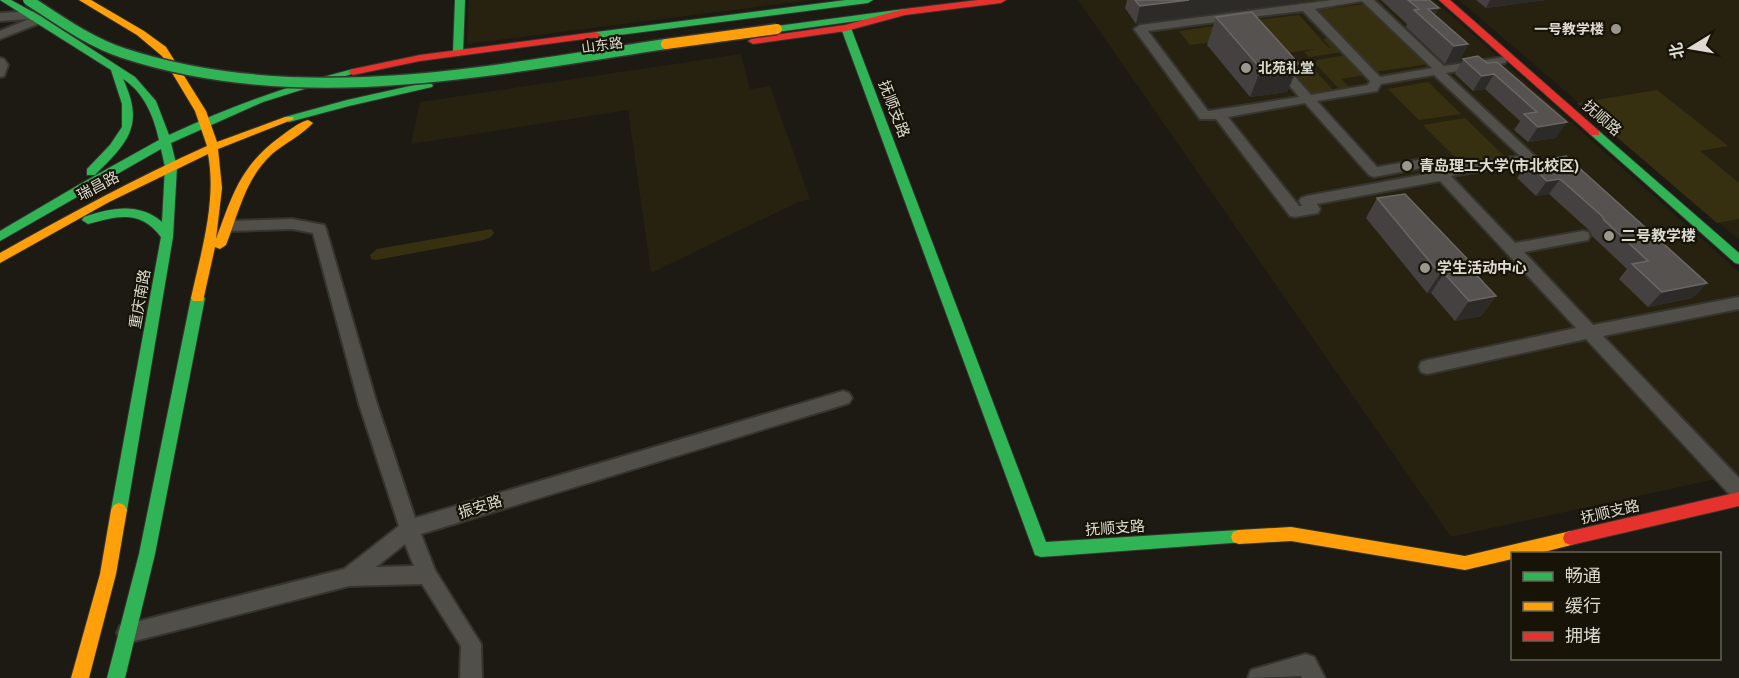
<svg xmlns="http://www.w3.org/2000/svg" width="1739" height="678" font-family="Ubuntu,'Noto Sans SC',sans-serif">
	<style>
		.built { fill: #26220f }
		.green { fill: #373010 }
		.lines { fill: none; stroke-linecap: round; stroke-linejoin: round }
		.street-casing { stroke: #35342e; stroke-width: 4 }
		.fast-casing { stroke: #35342e; stroke-width: 2 }
		.slow-casing { stroke: #35342e; stroke-width: 2 }
		.jam-casing { stroke: #35342e; stroke-width: 2 }
		.street { fill: #504f49; fill-rule: evenodd }
		.fast { fill: #30b455; fill-rule: evenodd }
		.slow { fill: #ff9f0a; fill-rule: evenodd }
		.jam { fill: #e5322d; fill-rule: evenodd }
		.fast-bridge-casing { stroke: #35342e; stroke-width: 13; stroke-linecap: butt }
		.slow-bridge-casing { stroke: #35342e; stroke-width: 13; stroke-linecap: butt }
		.fast-bridge { stroke: #30b455; stroke-width: 10 }
		.slow-bridge { stroke: #ff9f0a; stroke-width: 10 }
		.wall { fill: #444140 }
		.shaded-wall { fill: #2d2b27 }
		.building { fill: #555250; stroke: #6a6764; stroke-width: 1.5 }
		.poi-dot { fill: #99978e; stroke: #171407; stroke-width: 2 }
		.labels { text-anchor: middle; stroke-width: 4.5; stroke-linejoin: round; paint-order: stroke }
		.far-poi-label { font-size: 14px; font-weight: bold; fill: #dcdad1; stroke: #171407; text-anchor: end }
		.far-street-label { font-size: 14px; fill: #dcdad1; stroke: #171407 }
		.street-label { font-size: 15px; fill: #dcdad1; stroke: #171407 }
		.poi-label { font-size: 15px; font-weight: bold; fill: #dcdad1; stroke: #171407; text-anchor: start }
	</style>
	<rect width="100%" height="100%" fill="#1c1a13"/>
	<g class="built">
		<path d="M469,0H810L467,44Z"/>
		<path d="M1078,0H1434L1739,272V474L1451,537Z"/>
		<path d="M1459,0H1739V240Z"/>
		<path d="M741,54L750,89L770,86L810,199L798,202L651,273L628,110L411,144L420,102Z"/>
	</g>
	<g class="green">
		<path d="M1365,4L1428,64L1374,72L1314,11Z"/>
		<path d="M1299,15L1329,48H1331L1323,39H1331L1343,52L1309,57L1304,52L1316,49L1278,54L1250,21Z"/>
		<path d="M1230,24L1242,38L1190,45L1179,31Z"/>
		<path d="M1346,55L1365,75L1341,79L1352,90L1342,92L1315,63L1318,60Z"/>
		<path d="M1310,65L1336,93L1310,97L1285,69Z"/>
		<path d="M1428,82L1461,114L1419,120L1388,89Z"/>
		<path d="M1657,90L1728,146L1700,151L1739,183V219L1717,223L1577,103Z"/>
		<path d="M1465,118L1505,157L1462,164L1423,125Z"/>
		<path d="M491,229L494,233L491,237L484,240L376,260L371,259L370,255L377,249Z"/>
	</g>
	<g class="lines">
		<g class="street-casing">
			<g id="street">
				<path d="M1332,0H1374L1444,66L1505,57L1507,60L1505,63L1446,73L1538,159L1531,163L1451,176L1515,243L1583,231L1588,232L1590,236L1588,240L1524,252L1593,325L1739,297V309L1603,336L1739,478V499L1732,497L1586,339L1427,374L1421,372L1419,367L1421,362L1427,360L1576,328L1440,181L1317,204L1320,209L1318,213L1295,217L1290,216L1216,119H1200L1134,29L1140,25ZM1362,1L1363,2L1432,68L1380,77L1315,9ZM1303,11L1370,81L1368,85L1311,95L1282,62L1278,61L1272,65L1299,97L1208,111L1148,31L1231,20L1237,23L1243,18ZM1434,75L1520,156L1443,168L1434,159L1429,158L1377,167L1317,101L1377,91L1381,84ZM1305,103L1369,175L1374,177L1426,167L1432,173L1306,196L1301,198L1299,201L1302,206H1299L1228,117Z"/>
				<path d="M33,11L43,16V22L0,39V31L29,19L0,21V13Z"/>
				<path d="M0,58L4,59L8,65L4,76L0,77Z"/>
				<path d="M292,219L324,225L326,229L377,404L415,518L843,391L849,393L852,398L849,403L843,405L421,534L435,570L481,644L482,678H460L461,646L422,584L349,586L127,643L120,640L117,633L120,626L344,569L399,526L359,404L313,233L292,229L229,231L222,226L229,221ZM405,544L414,566L376,567Z"/>
				<path d="M1306,654L1314,657L1325,678H1302L1301,676L1248,678L1251,670Z"/>
			</g>
		</g>
		<g class="fast-casing">
			<g id="fast">
				<path d="M0,0H11L42,17L135,77L156,101L169,135C229,107 289,85 353,69L358,72L263,102L171,143L177,167L173,237L127,510L124,515L119,517L114,515L111,510L161,237C140,209 117,216 88,224L82,220L84,217C110,208 139,202 162,222L165,167L161,149L0,241V231L80,184L159,140C154,117 144,92 123,79C145,126 128,142 95,175H87V169L110,145L122,127V104L111,70Z"/>
				<path d="M455,0H465L463,53L458,56L453,53Z"/>
				<path d="M846,0H873L868,3L596,38L591,35L596,32Z"/>
				<path d="M904,9L909,12L907,14L777,32L772,29L777,26Z"/>
				<path d="M846,25L851,28L1046,542L1239,530L1245,532L1247,537L1245,542L1041,557L1035,555L841,28Z"/>
				<path d="M428,82L433,85L432,87L349,106L289,122L284,119L285,117L347,100Z"/>
				<path d="M1595,130L1599,131L1739,253V264L1735,263L1591,135L1589,133Z"/>
				<path d="M198,293L205,298L155,554L125,678H107L139,554L191,298Z"/>
			</g>
		</g>
		<g class="slow-casing">
			<g id="slow">
				<path d="M79,0H91L144,31L166,47L206,111L217,142L285,117H293L294,119L218,149L222,188L216,239C232,196 240,166 280,137C288,131 298,123 308,120L313,123C302,135 285,143 272,154C245,179 239,212 226,245L220,249L215,247L203,301H193L191,298C201,252 217,201 208,154L109,202L0,263V253C68,215 135,178 207,146L195,111L162,56L137,35Z"/>
				<path d="M119,503L124,505L127,510L116,574L89,678H71L100,574L111,510L114,505Z"/>
				<path d="M1291,527L1465,556L1571,531L1577,533L1579,538L1577,543L1571,545L1536,554H1512V559L1465,570L1291,541L1239,544L1233,542L1231,537L1233,532L1239,530Z"/>
			</g>
		</g>
		<g class="jam-casing">
			<g id="jam">
				<path d="M978,0H1006L1001,3L905,15L846,31L753,44L748,41L753,38L845,25L904,9Z"/>
				<path d="M1439,0H1450L1599,131V135H1591Z"/>
				<path d="M596,32L601,35L599,37L420,61L353,75L348,72L353,69L420,55Z"/>
				<path d="M1739,492V506L1571,545L1565,543L1563,538L1565,533L1571,531Z"/>
			</g>
		</g>
		<use href="#street" class="street"/>
		<use href="#fast" class="fast"/>
		<use href="#slow" class="slow"/>
		<use href="#jam" class="jam"/>
		<g class="fast-bridge-casing">
			<path id="fast-bridge" d="M28,0C58,19 89,42 123,53C299,111 488,71 666,44"/>
		</g>
		<g class="slow-bridge-casing">
			<path id="slow-bridge" d="M666,44L777,29"/>
		</g>
		<use href="#fast-bridge" class="fast-bridge"/>
		<use href="#slow-bridge" class="slow-bridge"/>
	</g>
	<g class="wall">
		<path d="M1127,0H1311L1136,24L1125,8Z"/>
		<path d="M1381,0H1429L1435,15L1468,44L1459,62L1445,64L1406,27L1407,24Z"/>
		<path d="M1476,0H1545L1486,8Z"/>
		<path d="M1216,17L1299,64L1287,92L1250,97L1207,45Z"/>
		<path d="M1463,59L1487,63L1497,62L1556,138L1528,142L1514,130L1520,121L1485,89L1473,91L1455,74Z"/>
		<path d="M1566,156L1707,283L1692,298L1648,307L1619,279L1627,269L1592,236L1590,231L1549,194L1536,196L1517,178L1528,163Z"/>
		<path d="M1377,198L1474,266L1472,269L1496,296L1481,316L1455,321L1431,293H1427L1366,218Z"/>
	</g>
	<g class="shaded-wall">
		<path d="M1189,0H1311L1136,24L1140,6Z"/>
		<path d="M1490,0H1545L1486,8Z"/>
		<path d="M1439,8L1430,25L1428,9Z"/>
		<path d="M1468,44L1459,62L1445,64L1454,46Z"/>
		<path d="M1299,64L1287,92L1250,97L1261,69Z"/>
		<path d="M1494,74L1485,89L1473,91L1482,76Z"/>
		<path d="M1567,122L1556,138L1528,142L1538,127Z"/>
		<path d="M1560,179L1549,194L1536,196L1547,181Z"/>
		<path d="M1444,273L1431,293H1427L1440,274Z"/>
		<path d="M1707,283L1692,298L1648,307L1662,292Z"/>
		<path d="M1496,296L1481,316L1455,321L1469,301Z"/>
	</g>
	<g class="building">
		<path d="M1135,0H1189L1140,6Z"/>
		<path d="M1408,0H1429L1439,8L1428,9L1468,44L1454,46L1414,10L1419,9Z"/>
		<path d="M1252,12L1299,64L1261,69L1216,17Z"/>
		<path d="M1478,56L1487,63L1497,62L1567,122L1538,127L1524,114L1537,112L1494,74L1482,76L1463,59Z"/>
		<path d="M1566,156L1707,283L1662,292L1632,264L1648,261L1604,220L1602,216L1560,179L1547,181L1528,163Z"/>
		<path d="M1405,194L1474,266L1469,267L1496,296L1469,301L1444,273L1440,274L1377,198Z"/>
	</g>
	<g class="poi-dot">
		<circle cx="1616" cy="29" r="6"/>
		<circle cx="1246" cy="68" r="6"/>
		<circle cx="1407" cy="166" r="6"/>
		<circle cx="1609" cy="236" r="6"/>
		<circle cx="1425" cy="268" r="6"/>
	</g>
	<g class="labels">
		<g class="far-poi-label">
			<text x="1604" y="34">一号教学楼</text>
			<text x="1258" y="73" text-anchor="start">北苑礼堂</text>
		</g>
		<g class="far-street-label">
			<text transform="translate(602 45) rotate(-8)" y="5">山东路</text>
		</g>
		<g class="street-label">
			<text transform="translate(894 109) rotate(69)" y="5">抚顺支路</text>
			<text transform="translate(1602 118) rotate(41)" y="5">抚顺路</text>
			<text transform="translate(98 186) rotate(-28)" y="5">瑞昌路</text>
			<text transform="translate(140 299) rotate(-80)" y="5">重庆南路</text>
			<text transform="translate(480 507) rotate(-17)" y="5">振安路</text>
			<text transform="translate(1610 512) rotate(-13)" y="5">抚顺支路</text>
			<text transform="translate(1115 528) rotate(-4)" y="5">抚顺支路</text>
		</g>
		<g class="poi-label">
			<text x="1419" y="171">青岛理工大学(市北校区)</text>
			<text x="1621" y="241">二号教学楼</text>
			<text x="1437" y="273">学生活动中心</text>
		</g>
	</g>
	<rect x="1511" y="552" width="210" height="108" fill="#171407" stroke="#666358" stroke-width="1.5"/>
	<rect x="1523" y="572" width="30" height="9" fill="#30b455" stroke="#666358" stroke-width="1.5"/>
	<text x="1565" y="582" font-size="18" fill="#dcdad1">畅通</text>
	<rect x="1523" y="602" width="30" height="9" fill="#ff9f0a" stroke="#666358" stroke-width="1.5"/>
	<text x="1565" y="612" font-size="18" fill="#dcdad1">缓行</text>
	<rect x="1523" y="632" width="30" height="9" fill="#e5322d" stroke="#666358" stroke-width="1.5"/>
	<text x="1565" y="642" font-size="18" fill="#dcdad1">拥堵</text>
	<g transform="translate(1691 48) rotate(259)" stroke="#171407" stroke-width="4.5" paint-order="stroke">
	<path d="M0-4.5L10 22L0 15L-10 22Z" fill="#dcdad1"/>
	<text y="-9" font-size="16" font-weight="bold" text-anchor="middle" fill="#dcdad1">北</text>
	</g>
</svg>
